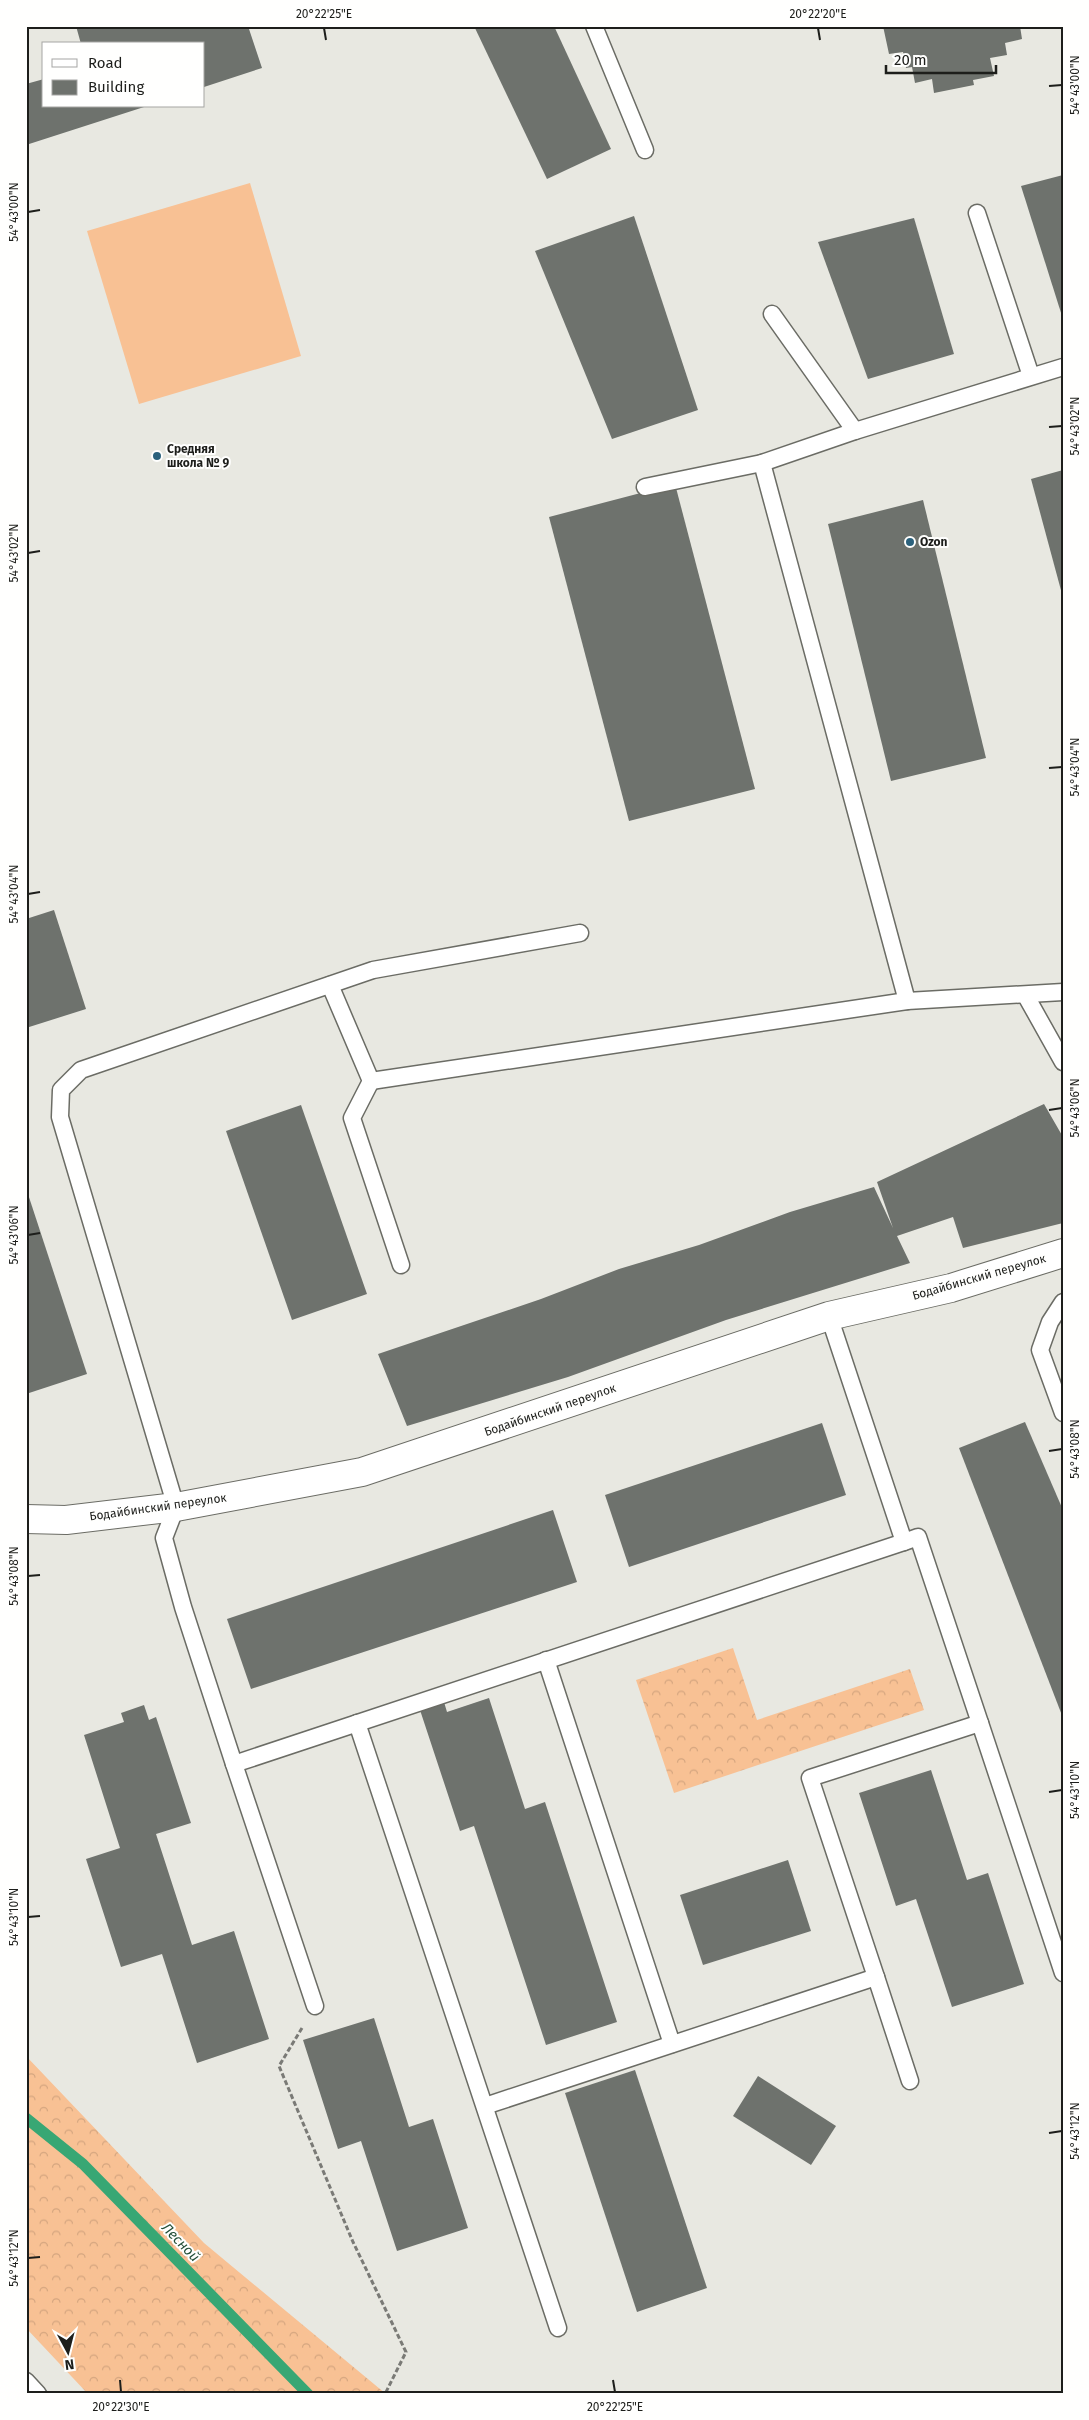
<svg xmlns="http://www.w3.org/2000/svg" width="1089" height="2420" font-family="'Fira Sans',sans-serif">
	<style>
		.grass { fill: #f8c194 }
		.forest { fill: url(#forest-crowns) }
		.lines { fill: none; stroke-linecap: round; stroke-linejoin: round }
		.stream { stroke: #38a774; stroke-width: 11 }
		.building { fill: #6e726d }
		.service-casing { stroke: #6b6c65; stroke-width: 19 }
		.minor-casing { stroke: #6b6c65; stroke-width: 30 }
		.path { stroke: #7a7a76; stroke-width: 3; stroke-dasharray: 5 2.5; stroke-linecap: butt }
		.service { stroke: #fff; stroke-width: 16 }
		.minor { stroke: #fff; stroke-width: 28 }
		.ticks { fill: none; stroke: #1d1e1b; stroke-width: 2 }
		.poi-dot { fill: #2b617c; stroke: #fffffe; stroke-width: 2 }
		.labels { text-anchor: middle; stroke-width: 4; stroke-linejoin: round; paint-order: stroke }
		.poi-label { font-size: 12px; font-weight: bold; fill: #1d1e1b; stroke: #fffffe; text-anchor: start }
		.street-label { font-size: 12px; fill: #1d1e1b; stroke: #fffffe }
		.water-label { font-size: 14px; font-style: italic; fill: #234f38; stroke: #fffffe }
		.neatline { fill: none; stroke: #1d1e1b; stroke-width: 2 }
		.ticks-label { font-size: 12px; text-anchor: middle; fill: #1d1e1b }
	</style>
	<defs>
		<pattern id="forest-crowns" width="20" height="18" patternUnits="userSpaceOnUse" patternTransform="scale(1.25)"><rect width="20" height="18" fill="#f8c194"/><path d="M2 6a3 3 0 1 1 6 0M12 15a3 3 0 1 1 6 0" fill="none" stroke="#d4a57f"/></pattern>
	</defs>
	<rect width="100%" height="100%" fill="#e8e8e1"/>
	<path class="grass" d="M250,183L301,356L139,404L87,231Z"/>
	<g class="forest">
		<path d="M733,1648L757,1720L910,1669L924,1710L674,1793L636,1680Z"/>
		<path d="M26,2056L204,2243L386,2394H88L26,2328Z"/>
	</g>
	<g class="lines">
		<path class="stream" d="M26,2118L83,2164L308,2394"/>
	</g>
	<g class="building">
		<path d="M76,26H248L262,68L204,87V44H81Z"/>
		<path d="M474,26H554L611,149L547,179Z"/>
		<path d="M883,26H1020L1022,39L1005,43L1007,55L990,58L994,76L973,80L974,85L934,93L932,79L915,83L912,67L906,68L903,52L889,54Z"/>
		<path d="M44,79V106L144,107L26,145V84Z"/>
		<path d="M1063,175V316H1062L1021,186Z"/>
		<path d="M634,216L698,410L612,439L535,251Z"/>
		<path d="M914,218L954,354L868,379L818,242Z"/>
		<path d="M1063,470V594H1062L1031,479Z"/>
		<path d="M675,484L755,789L629,821L549,517Z"/>
		<path d="M923,500L986,758L891,781L828,524Z"/>
		<path d="M54,910L86,1009L26,1028V919Z"/>
		<path d="M1044,1104L1063,1137V1223L963,1248L953,1217L897,1236L910,1263L726,1320L568,1377L407,1426L378,1354L541,1299L619,1269L699,1245L790,1212L874,1187L893,1228L877,1182Z"/>
		<path d="M301,1105L367,1294L292,1320L226,1131Z"/>
		<path d="M26,1188L87,1374L26,1394Z"/>
		<path d="M1025,1422L1063,1510V1718L959,1448Z"/>
		<path d="M822,1423L846,1495L629,1567L605,1495Z"/>
		<path d="M553,1510L577,1582L251,1689L227,1619Z"/>
		<path d="M489,1698L525,1809L545,1802L617,2022L546,2045L474,1826L460,1831L420,1710L444,1702L447,1712Z"/>
		<path d="M144,1705L149,1720L156,1717L191,1823L156,1834L192,1945L234,1931L269,2039L197,2063L162,1954L121,1967L86,1859L120,1848L84,1735L124,1722L121,1713Z"/>
		<path d="M931,1770L967,1880L988,1873L1024,1984L952,2007L916,1899L896,1906L859,1793Z"/>
		<path d="M788,1860L811,1931L703,1965L680,1895Z"/>
		<path d="M374,2018L409,2127L433,2119L468,2228L397,2251L361,2141L338,2149L303,2040Z"/>
		<path d="M635,2070L707,2288L637,2312L565,2093Z"/>
		<path d="M758,2076L836,2126L811,2165L733,2116Z"/>
	</g>
	<g class="lines">
		<g class="service-casing">
			<g id="service">
				<path d="M594,26L645,150"/>
				<path d="M977,213L1031,376"/>
				<path d="M772,314L855,431"/>
				<path d="M762,463L907,1001"/>
				<path d="M645,487L762,463L855,431L1063,367"/>
				<path d="M580,933L373,970L81,1070L61,1090L60,1117L176,1507L164,1538L183,1607L234,1764L904,1542L829,1316"/>
				<path d="M330,985L371,1081L352,1118L401,1265"/>
				<path d="M1026,996L1063,1062"/>
				<path d="M371,1081L907,1001L1063,992"/>
				<path d="M1063,1302L1050,1322L1040,1350L1063,1413"/>
				<path d="M546,1660L672,2044"/>
				<path d="M357,1723L558,2328"/>
				<path d="M980,1723L1063,1973"/>
				<path d="M234,1764L315,2006"/>
				<path d="M876,1977L910,2081"/>
				<path d="M485,2106L876,1977L810,1778L980,1723L918,1537L904,1542"/>
				<path d="M26,2381L38,2394"/>
			</g>
		</g>
		<g class="minor-casing">
			<path id="minor" d="M26,1519L66,1520L176,1507L362,1472L829,1316L951,1288L1063,1253"/>
		</g>
		<path class="path" d="M302,2028L279,2066L353,2242L406,2352L385,2394"/>
		<use href="#service" class="service"/>
		<use href="#minor" class="minor"/>
	</g>
	<path class="ticks" d="M324,28L326,40M818,28L820,40M1049,86L1062,85M28,212L40,210M1049,427L1062,426M28,553L40,551M1049,768L1062,767M28,894L40,892M1049,1110L1062,1108M28,1235L40,1233M1049,1451L1062,1449M28,1576L40,1575M1049,1792L1062,1790M28,1917L40,1916M1049,2133L1062,2131M28,2258L40,2257M120,2380L121,2392M613,2380L615,2392"/>
	<g class="poi-dot">
		<circle cx="157" cy="456" r="5"/>
		<circle cx="910" cy="542" r="5"/>
	</g>
	<g class="labels">
		<g class="poi-label">
			<text x="167" y="453">Средняя<tspan x="167" dy="14">школа № 9</tspan></text>
			<text x="920" y="546">Ozon</text>
		</g>
		<g class="street-label">
			<text transform="translate(979 1277) rotate(-16)" y="4">Бодайбинский переулок</text>
			<text transform="translate(550 1410) rotate(-19)" y="4">Бодайбинский переулок</text>
			<text transform="translate(158 1507) rotate(-8)" y="4">Бодайбинский переулок</text>
		</g>
		<g class="water-label">
			<text transform="translate(181 2242) rotate(46)" y="5">Лесной</text>
		</g>
	</g>
	<rect width="1089" height="2420" fill="none" stroke="#fffffe" stroke-width="55"/>
	<rect x="42" y="42" width="162" height="65" fill="#fffffe" stroke="#a5a5a3"/>
	<rect x="52" y="59" width="25" height="8" fill="#ffffff" stroke="#a5a5a3"/>
	<text x="88" y="68" font-size="15" fill="#1d1e1b">Road</text>
	<rect x="52" y="80" width="25" height="15" fill="#6e726d" stroke="#a5a5a3"/>
	<text x="88" y="92" font-size="15" fill="#1d1e1b">Building</text>
	<g transform="translate(68 2352) rotate(173)" stroke="#fffffe" stroke-width="4" paint-order="stroke">
	<path d="M0-4L9 19L0 12L-9 19Z" fill="#1d1e1b"/>
	<text y="-8" font-size="14" font-weight="bold" text-anchor="middle" fill="#1d1e1b">N</text>
	</g>
	<path d="M886 65v8h110v-8" fill="none" stroke="#1d1e1b" stroke-width="2.5"/>
	<text x="894" y="65" font-size="15" fill="#1d1e1b" stroke="#fffffe" stroke-width="4" paint-order="stroke">20 m</text>
	<rect x="28" y="28" width="1034" height="2364" class="neatline"/>
	<g class="ticks-label">
		<text x="324" y="18">20°22'25"E</text>
		<text x="818" y="18">20°22'20"E</text>
		<text transform="translate(1075 85) rotate(-90)" y="4">54°43'00"N</text>
		<text transform="translate(14 212) rotate(-90)" y="4">54°43'00"N</text>
		<text transform="translate(1075 426) rotate(-90)" y="4">54°43'02"N</text>
		<text transform="translate(14 553) rotate(-90)" y="4">54°43'02"N</text>
		<text transform="translate(1075 767) rotate(-90)" y="4">54°43'04"N</text>
		<text transform="translate(14 894) rotate(-90)" y="4">54°43'04"N</text>
		<text transform="translate(1075 1108) rotate(-90)" y="4">54°43'06"N</text>
		<text transform="translate(14 1235) rotate(-90)" y="4">54°43'06"N</text>
		<text transform="translate(1075 1449) rotate(-90)" y="4">54°43'08"N</text>
		<text transform="translate(14 1576) rotate(-90)" y="4">54°43'08"N</text>
		<text transform="translate(1075 1790) rotate(-90)" y="4">54°43'10"N</text>
		<text transform="translate(14 1917) rotate(-90)" y="4">54°43'10"N</text>
		<text transform="translate(1075 2131) rotate(-90)" y="4">54°43'12"N</text>
		<text transform="translate(14 2258) rotate(-90)" y="4">54°43'12"N</text>
		<text x="121" y="2411">20°22'30"E</text>
		<text x="615" y="2411">20°22'25"E</text>
	</g>
</svg>
